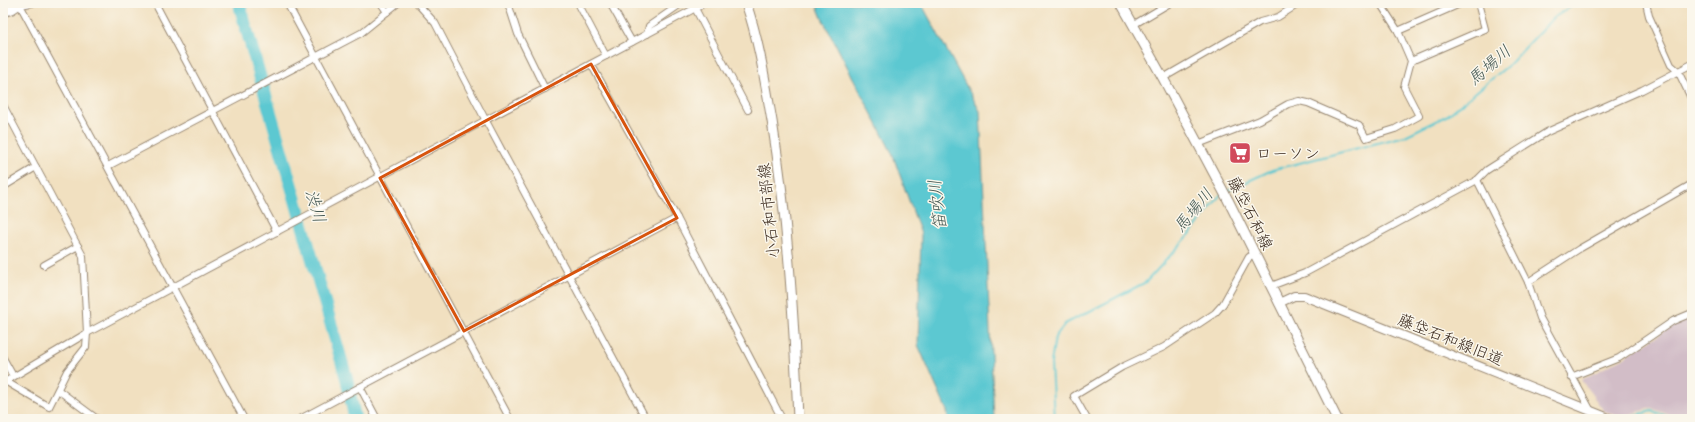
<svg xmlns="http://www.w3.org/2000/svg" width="1695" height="422" font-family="Dekko,'Klee One',sans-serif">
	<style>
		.industrial { fill: #d2bdc7 }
		.water { fill: #5bc8d1; stroke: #4b7978 }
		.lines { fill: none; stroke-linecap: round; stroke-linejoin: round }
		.stream { stroke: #5bc8d1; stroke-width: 2 }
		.river { stroke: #5bc8d1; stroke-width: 13 }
		.minor-casing { stroke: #96856f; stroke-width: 8 }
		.tertiary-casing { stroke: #96856f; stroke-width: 10 }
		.secondary-casing { stroke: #96856f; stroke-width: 11 }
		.minor { stroke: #fff; stroke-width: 6 }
		.tertiary { stroke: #fff; stroke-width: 8 }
		.secondary { stroke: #fff; stroke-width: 9 }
		.marked { fill: none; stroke: #d7540e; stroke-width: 3; stroke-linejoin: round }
		.labels { text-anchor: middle; stroke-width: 3; stroke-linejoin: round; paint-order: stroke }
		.poi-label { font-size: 16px; fill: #3b2a1e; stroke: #fbf7ec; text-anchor: start }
		.street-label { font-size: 16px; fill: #3b2a1e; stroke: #fbf7ec }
		.water-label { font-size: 17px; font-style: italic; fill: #455954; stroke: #fbf7ec }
	</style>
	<rect width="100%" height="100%" fill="#fbf7ec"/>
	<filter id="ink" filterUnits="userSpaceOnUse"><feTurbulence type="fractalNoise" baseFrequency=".025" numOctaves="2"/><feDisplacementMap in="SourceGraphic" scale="8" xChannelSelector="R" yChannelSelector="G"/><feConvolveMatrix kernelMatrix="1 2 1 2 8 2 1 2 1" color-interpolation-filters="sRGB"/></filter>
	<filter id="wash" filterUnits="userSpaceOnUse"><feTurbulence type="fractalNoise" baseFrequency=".012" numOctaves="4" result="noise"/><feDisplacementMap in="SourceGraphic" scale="16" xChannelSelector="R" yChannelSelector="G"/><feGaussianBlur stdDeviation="0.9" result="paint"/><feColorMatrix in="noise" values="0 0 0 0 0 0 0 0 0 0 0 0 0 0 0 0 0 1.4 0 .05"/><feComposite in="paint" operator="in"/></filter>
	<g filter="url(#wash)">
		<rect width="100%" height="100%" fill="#f1e0c0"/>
		<path class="industrial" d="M1692,317V419H1681L1651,408L1622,417L1604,411L1581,380L1623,358L1676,324Z"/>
		<path class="water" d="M816,3H921L980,111L994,419H948L947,411L918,345L921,234L892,153L822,18Z"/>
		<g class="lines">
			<g class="stream">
				<path d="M1227,191L1272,170L1405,136L1448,115L1510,64L1553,18L1577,3"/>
				<path d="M1054,419L1051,363L1055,337L1065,324L1146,282L1191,233L1221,194"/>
				<path d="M1620,419L1652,411L1674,419"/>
			</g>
			<path class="river" d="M239,3L347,380L355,419"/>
		</g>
	</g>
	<g filter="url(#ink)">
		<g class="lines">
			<g class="minor-casing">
				<g id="minor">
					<path d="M32,3L20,5L244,419"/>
					<path d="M155,3L277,232"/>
					<path d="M287,3L510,419"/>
					<path d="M381,3L387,12"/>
					<path d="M417,3L435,23L486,121L646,419"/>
					<path d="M508,3L518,34L545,89"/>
					<path d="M578,3L606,56"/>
					<path d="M610,3L632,42"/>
					<path d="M1646,3L1649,16L1671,65L1678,71L1692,100"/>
					<path d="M697,12L748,110"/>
					<path d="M1133,25L1170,3"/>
					<path d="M1398,31L1462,3"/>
					<path d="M647,34L649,26L682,3"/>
					<path d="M1411,61L1485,29L1478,3"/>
					<path d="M591,64L677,218L782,419"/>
					<path d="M1163,78L1260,22L1278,17L1300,3"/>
					<path d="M3,105L83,256L87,333L86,347L67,371L49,407L5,381"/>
					<path d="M1198,144L1260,120L1288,104L1299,101L1308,103L1359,125L1366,138L1395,129L1419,116L1404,87L1411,61L1398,31L1380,3"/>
					<path d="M108,166L361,33L398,3"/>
					<path d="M1477,180L1528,282L1540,318L1591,411"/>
					<path d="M3,187L36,167"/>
					<path d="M44,265L78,246"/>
					<path d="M1528,282L1579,249L1692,184"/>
					<path d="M1271,286L1305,273L1477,180L1487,170L1547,132L1642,90L1692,64"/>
					<path d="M3,358L13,376"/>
					<path d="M1571,377L1619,358L1673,321L1692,313"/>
					<path d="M3,383L87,333L705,3"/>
					<path d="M360,387L377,419"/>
					<path d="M58,390L97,419"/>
					<path d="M300,419L677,218"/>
					<path d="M1087,419L1074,396L1122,367L1164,347L1215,313L1223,304L1249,257L1254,254"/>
				</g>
			</g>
			<g class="tertiary-casing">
				<path id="tertiary" d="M1279,303L1294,296H1304L1611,419"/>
			</g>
			<g class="secondary-casing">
				<g id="secondary">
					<path d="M746,3C759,41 765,81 772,121C788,220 794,319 798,419"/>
					<path d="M1121,3L1163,78L1228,200L1337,419"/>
					<path d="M3,12L12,9L21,3"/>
				</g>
			</g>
			<use href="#minor" class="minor"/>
			<use href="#tertiary" class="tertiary"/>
			<use href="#secondary" class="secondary"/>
		</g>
	</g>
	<path class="marked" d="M591,64L677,218L464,331L380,178Z"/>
	<defs>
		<g id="supermarket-square" transform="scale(1.15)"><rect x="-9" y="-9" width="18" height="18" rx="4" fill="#d1495b" stroke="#fbf7ec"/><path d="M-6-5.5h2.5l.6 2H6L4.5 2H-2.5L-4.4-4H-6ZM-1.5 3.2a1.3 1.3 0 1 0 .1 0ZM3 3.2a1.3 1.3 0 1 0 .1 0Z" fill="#fff"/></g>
	</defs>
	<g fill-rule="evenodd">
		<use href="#supermarket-square" x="1240" y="153"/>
	</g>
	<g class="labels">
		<g class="poi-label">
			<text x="1256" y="159">ローソン</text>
		</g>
		<g class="street-label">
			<text transform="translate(768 211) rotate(-96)" y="6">小石和市部線</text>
			<text transform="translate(1251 213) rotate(63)" y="6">藤垈石和線</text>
			<text transform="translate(1451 339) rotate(22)" y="6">藤垈石和線旧道</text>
		</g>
		<g class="water-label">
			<text transform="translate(1489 65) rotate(-41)" y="6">馬場川</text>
			<text transform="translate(937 205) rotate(-97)" y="6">笛吹川</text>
			<text transform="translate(316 206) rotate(74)" y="6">渋川</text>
			<text transform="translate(1193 210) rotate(-50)" y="6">馬場川</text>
		</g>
	</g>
	<rect width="1695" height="422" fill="none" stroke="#fbf7ec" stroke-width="16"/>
</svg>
